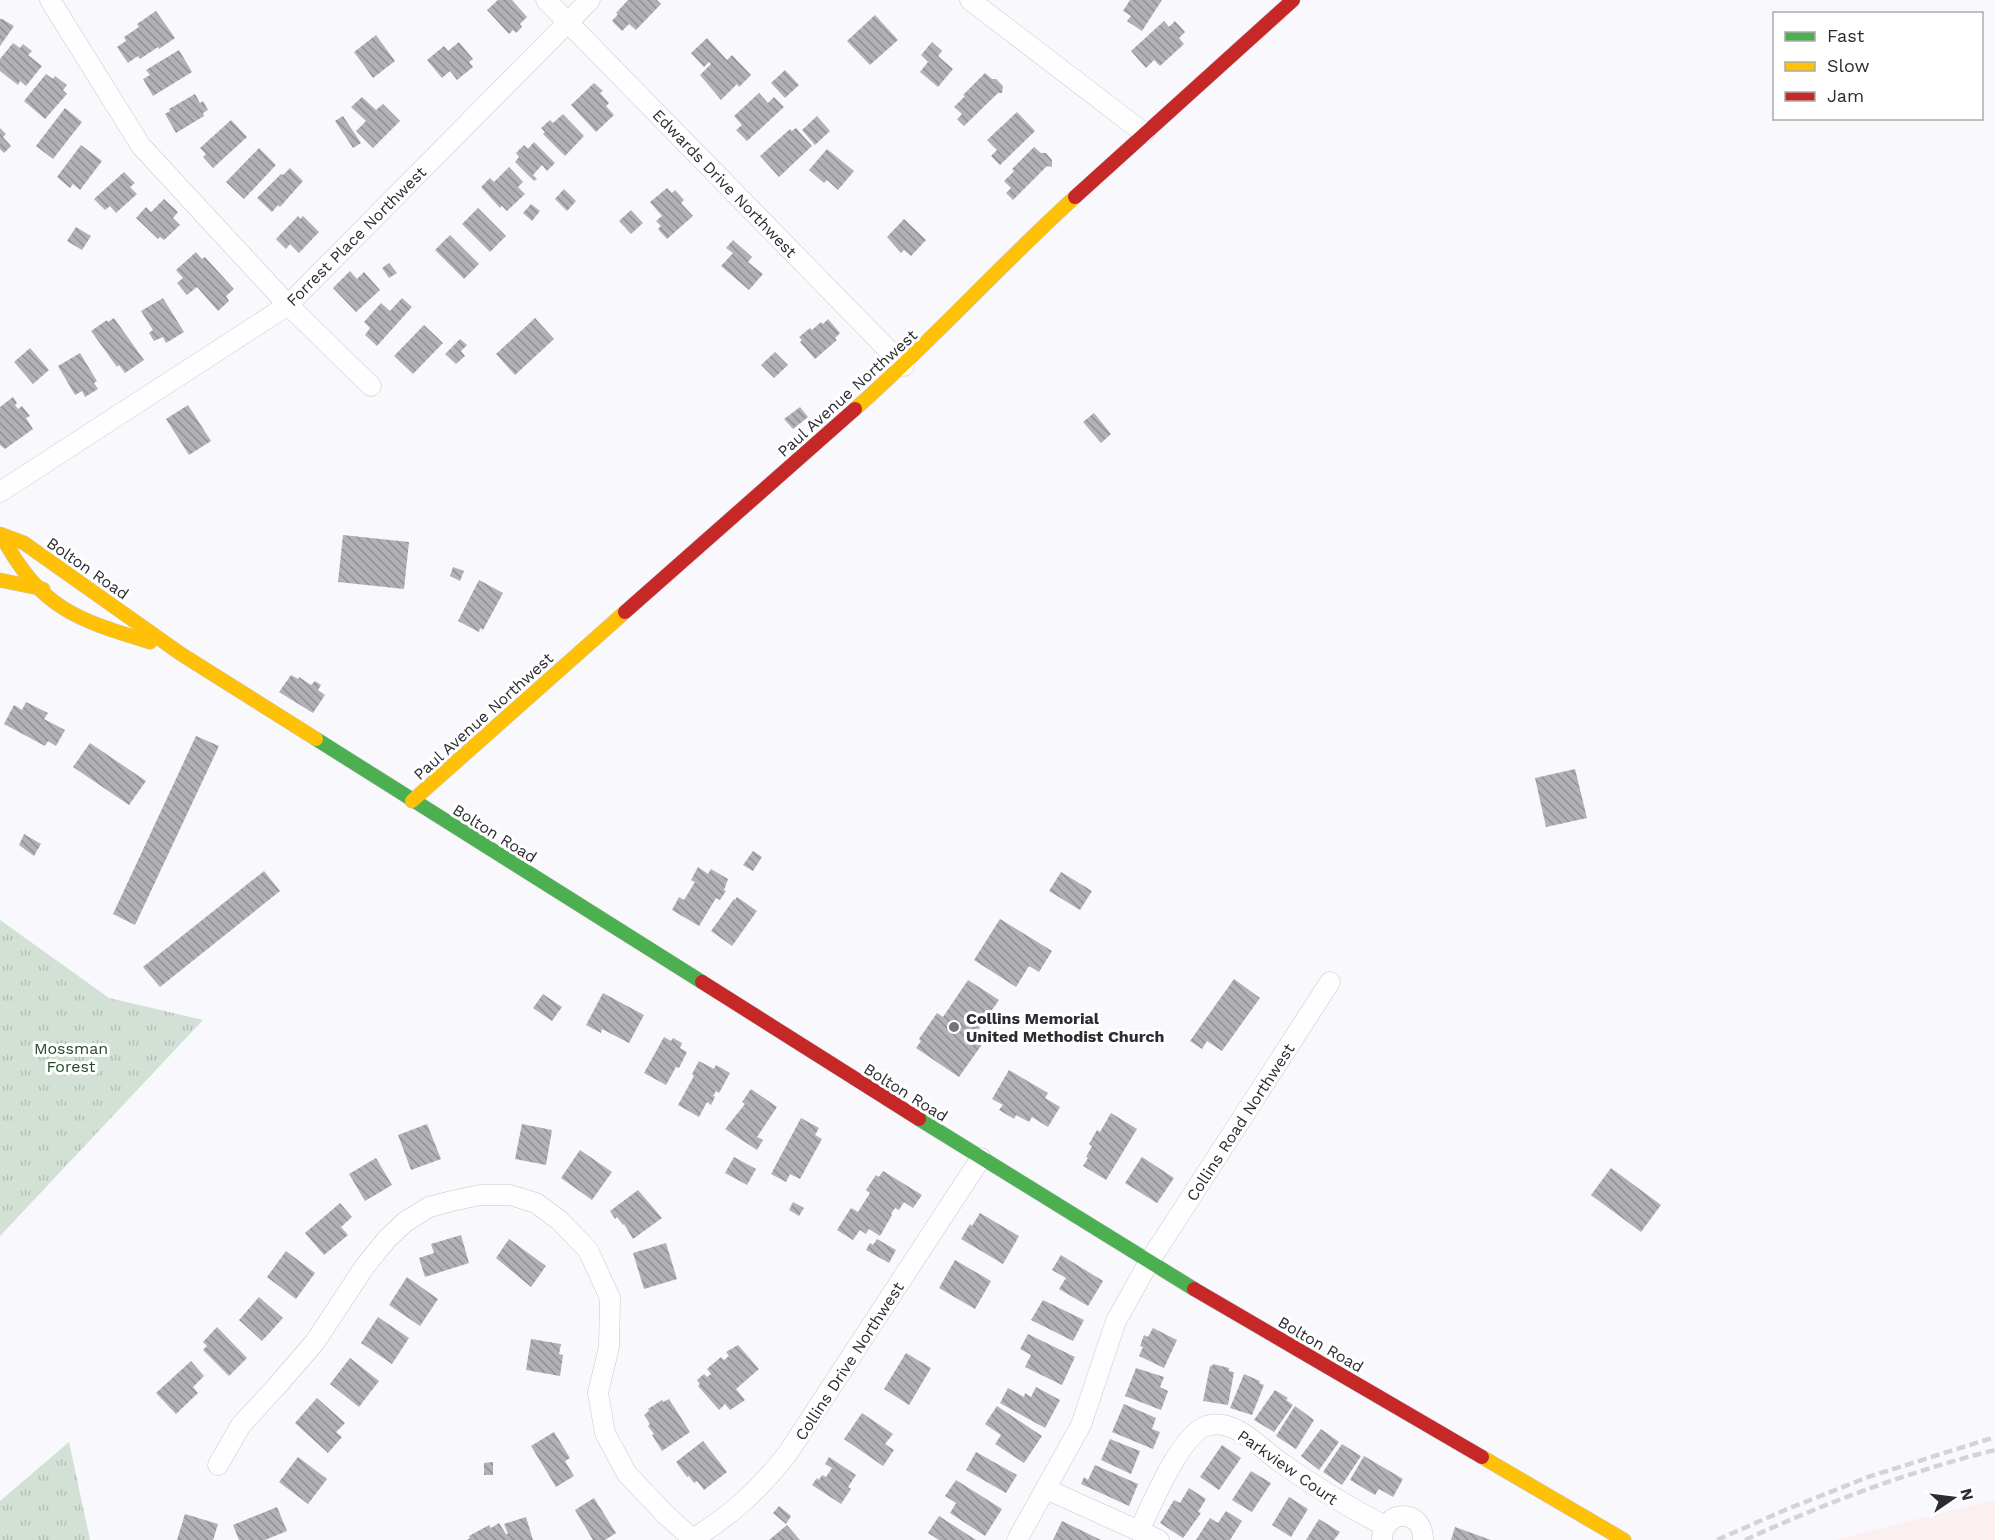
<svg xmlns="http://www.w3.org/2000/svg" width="1995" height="1540" font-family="'Work Sans',sans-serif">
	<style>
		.commercial { fill: #fbefef }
		.park { fill: url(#park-tufts) }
		.building { fill: url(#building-back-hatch) }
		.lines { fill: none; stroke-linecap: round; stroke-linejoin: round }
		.street-casing { stroke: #c6c7cb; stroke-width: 21 }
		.fast-casing { stroke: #c6c7cb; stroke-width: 15 }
		.slow-casing { stroke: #c6c7cb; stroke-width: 15 }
		.jam-casing { stroke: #c6c7cb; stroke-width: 15 }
		.street { stroke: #fefeff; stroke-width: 20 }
		.fast { stroke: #4caf50; stroke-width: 14 }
		.slow { stroke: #ffc107; stroke-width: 14 }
		.jam { stroke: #c62828; stroke-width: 14 }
		.rail { stroke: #d4d4d6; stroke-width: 4.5; stroke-dasharray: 9 4.5; stroke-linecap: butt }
		.poi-dot { fill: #737478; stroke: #fff; stroke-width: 2 }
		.labels { text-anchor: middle; stroke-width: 6; stroke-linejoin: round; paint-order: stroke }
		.street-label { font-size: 16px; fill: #2c2d31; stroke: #fff }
		.poi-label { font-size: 16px; font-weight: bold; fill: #2c2d31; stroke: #fff; text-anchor: start }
		.park-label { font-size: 16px; fill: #234926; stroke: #fff }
	</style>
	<defs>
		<pattern id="park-tufts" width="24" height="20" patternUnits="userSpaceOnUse" patternTransform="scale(1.5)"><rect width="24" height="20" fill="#d3e0d5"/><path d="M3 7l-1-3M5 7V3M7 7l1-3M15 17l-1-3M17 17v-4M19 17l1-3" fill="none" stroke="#b5c0b7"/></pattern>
		<pattern id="building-back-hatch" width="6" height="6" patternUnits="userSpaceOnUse" patternTransform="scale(1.5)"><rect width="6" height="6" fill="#b1b1b6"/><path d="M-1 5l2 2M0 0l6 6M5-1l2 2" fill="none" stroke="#909095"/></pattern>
	</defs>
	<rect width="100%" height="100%" fill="#f8f8fd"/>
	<path class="commercial" d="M1995,1500V1540H1835L1977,1504Z"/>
	<g class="park">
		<path d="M0,920L109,998L203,1020L0,1236Z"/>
		<path d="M69,1442L90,1540H0V1501Z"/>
	</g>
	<g class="building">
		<path d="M498,0H512L527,17L520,24L522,27L516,33L513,30L509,34L487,10Z"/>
		<path d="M628,0H657L661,4L636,30L629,24L622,31L612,21L618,14L616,13Z"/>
		<path d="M1130,0H1162L1142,31L1127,21L1131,16L1123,11Z"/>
		<path d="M156,11L175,38L159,49L158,47L140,59L138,56L128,63L117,47L126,41L124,37L139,27L137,24Z"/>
		<path d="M875,15L898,40L870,65L847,41Z"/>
		<path d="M0,19H2L14,26L0,46Z"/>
		<path d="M1164,21L1169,27L1175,21L1185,32L1179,38L1184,44L1160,66L1154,60L1146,68L1131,51Z"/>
		<path d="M376,35L395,61L373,78L354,52Z"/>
		<path d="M707,38L727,60L732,55L751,75L739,87L737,84L721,100L700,75L711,64L709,62L704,67L691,53Z"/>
		<path d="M459,42L473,59L469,62L473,67L457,80L450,71L442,78L427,60L444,46L448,51Z"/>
		<path d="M932,42L942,51L938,56L953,69L938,87L920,72L928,62L921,55Z"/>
		<path d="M13,43L20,48L23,44L32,51L28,55L42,66L26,86L20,81L18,85L0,71V59Z"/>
		<path d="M179,50L192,72L153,96L143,79L150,75L146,70Z"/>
		<path d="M785,70L799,85L785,98L771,83Z"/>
		<path d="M985,73L992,79H996L1003,86L1002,93H998L964,126L957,119L962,114L954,107L965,96L963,95Z"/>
		<path d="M46,74L53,79L55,76L67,85L63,90L67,94L45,119L24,101Z"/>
		<path d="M594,83L603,91L600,93L609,103L606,106L614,115L596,132L571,105Z"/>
		<path d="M759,93L768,103L774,97L784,107L747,141L736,130L742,125L734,116Z"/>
		<path d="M195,94L200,103L203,101L208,110L203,113L204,116L176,133L165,114L170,111L169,109Z"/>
		<path d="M362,97L376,110L383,104L400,121L373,148L356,131L366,121L351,107Z"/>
		<path d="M65,108L82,122L53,159L36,146Z"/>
		<path d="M1017,112L1035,131L1000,165L991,156L997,150L987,140Z"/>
		<path d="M563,114L584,136L565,156L543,134L545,132L541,128L550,120L553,123Z"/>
		<path d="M343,116L361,143L353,148L335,121Z"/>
		<path d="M817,116L830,131L815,145L802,130Z"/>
		<path d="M231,120L247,137L213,168L203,157L206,154L200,148Z"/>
		<path d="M0,128L6,134L3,137L11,146L4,153L0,149Z"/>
		<path d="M796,128L812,146L779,177L760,156L790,129L792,131Z"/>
		<path d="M534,142L555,163L547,171L542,165L533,175L537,179L534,181L515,162L519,157L516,153L524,145L528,149Z"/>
		<path d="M81,145L102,161L80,190L73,184L70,188L57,177Z"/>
		<path d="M1034,147L1041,153H1046L1052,160V167L1047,166L1013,200L1006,193L1011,188L1004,181L1014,171L1012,169Z"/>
		<path d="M259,148L276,165L244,199L226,182Z"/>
		<path d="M827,149L854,171L838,190L827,180L824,183L809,170Z"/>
		<path d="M509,167L523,182L518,187L525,194L507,211L502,206L500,208L481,187L490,178L494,182Z"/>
		<path d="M290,168L303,181L280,207L278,205L272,212L257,198L281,174L283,175Z"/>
		<path d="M124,172L135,183L130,187L137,194L116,213L110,206L105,210L94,199Z"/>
		<path d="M667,188L672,193L675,190L684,200L681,203L693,216L667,239L658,229L661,226L656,221L662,216L650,202Z"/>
		<path d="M564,189L576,201L567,211L555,199Z"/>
		<path d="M164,199L178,212L173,218L180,225L164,240L160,237L158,239L136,218L146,207L151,212Z"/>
		<path d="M531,204L540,211L532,221L523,213Z"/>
		<path d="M478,208L506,236L490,252L462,224Z"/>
		<path d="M631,210L643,223L631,234L619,221Z"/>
		<path d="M298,216L300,219L303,216L319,232L299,253L290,244L286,249L276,239Z"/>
		<path d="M904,219L926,240L911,256L904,250L901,253L887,237Z"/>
		<path d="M76,227L91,236L82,250L67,241Z"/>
		<path d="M450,235L479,264L464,279L435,250Z"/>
		<path d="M733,240L752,257L748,262L763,274L749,290L721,266L733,253L726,248Z"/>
		<path d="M196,252L202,259L205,257L234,289L226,296L229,301L218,311L197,287L187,295L177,283L183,278L176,270Z"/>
		<path d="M389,263L397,273L389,278L382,268Z"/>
		<path d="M350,271L357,279L364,272L380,290L356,312L333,288Z"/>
		<path d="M163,298L184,332L166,343L163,337L154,341L149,333L153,330L141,311Z"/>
		<path d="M402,298L412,307L377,346L365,335L370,328L364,322L381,303L390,311Z"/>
		<path d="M114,318L144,360L125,373L119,365L117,367L91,331L107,320L108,322Z"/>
		<path d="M535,318L554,339L515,375L496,354Z"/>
		<path d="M828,319L840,333L835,338L837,340L815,359L800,342L802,340L799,337L810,328L812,330L821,322L823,324Z"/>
		<path d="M424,325L443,343L413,374L394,356Z"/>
		<path d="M460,339L467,345L461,351L465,356L456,364L445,354Z"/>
		<path d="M30,348L49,370L33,384L14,362Z"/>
		<path d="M775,352L788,365L774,378L761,365Z"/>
		<path d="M80,353L97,381L94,383L98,389L85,397L82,391L75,395L58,366Z"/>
		<path d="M13,397L17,403L15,405L18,409L22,406L30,416L26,418L33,429L5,449L0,445V407Z"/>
		<path d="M188,405L211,441L189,455L166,419Z"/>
		<path d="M800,407L808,417L793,429L784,419Z"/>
		<path d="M1094,413L1111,434L1101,443L1083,422Z"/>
		<path d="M343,535L409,542L404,589L338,582Z"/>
		<path d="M453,567L464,571L460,581L450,576Z"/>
		<path d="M479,580L503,593L483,630L480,628L479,632L458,621Z"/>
		<path d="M291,675L298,679L299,677L311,685L315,681L321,685L318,690L325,695L313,713L279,692Z"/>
		<path d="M26,702L48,713L44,719L65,730L56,746L48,741L45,746L4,724L14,705L22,710Z"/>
		<path d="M196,736L219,746L135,925L113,914Z"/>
		<path d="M90,743L146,781L129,805L73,767Z"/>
		<path d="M1575,769L1587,818L1546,827L1535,778Z"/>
		<path d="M24,834L41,844L34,856L19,845Z"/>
		<path d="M753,851L762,857L753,871L743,865Z"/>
		<path d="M698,867L708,874L711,869L728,879L724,890L726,891L720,900L716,898L699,926L672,910L679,897L684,900L695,882L691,880Z"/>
		<path d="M264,871L280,891L160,987L143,967Z"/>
		<path d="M1061,872L1092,891L1080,910L1049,891Z"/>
		<path d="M737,897L757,911L732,946L711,931L734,899L735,900Z"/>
		<path d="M1000,919L1052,951L1039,972L1029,966L1016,987L974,960Z"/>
		<path d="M1234,979L1260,998L1222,1051L1207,1041L1202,1049L1190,1041Z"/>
		<path d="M968,980L999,1000L974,1036L983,1043L959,1077L916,1048L921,1041L919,1039L937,1013L943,1017Z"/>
		<path d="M603,993L644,1015L629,1043L602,1029L601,1033L586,1025Z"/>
		<path d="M543,994L562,1007L552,1021L533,1008Z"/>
		<path d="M664,1037L671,1041L673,1038L682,1043L680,1048L687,1052L679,1068L676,1067L666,1085L644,1073Z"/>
		<path d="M699,1061L714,1069L716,1065L730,1073L719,1093L716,1091L713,1096L715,1097L711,1105L707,1102L699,1117L678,1105L694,1076L692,1074Z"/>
		<path d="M1009,1070L1048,1093L1045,1098L1060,1107L1048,1127L1032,1117L1029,1122L1016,1115L1014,1119L999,1110L1003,1105L992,1099Z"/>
		<path d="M751,1089L777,1107L757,1137L763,1140L757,1150L725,1129L745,1104L742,1102Z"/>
		<path d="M1111,1113L1137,1129L1106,1180L1083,1166L1088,1158L1086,1157L1092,1146L1089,1144L1097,1130L1100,1132Z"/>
		<path d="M801,1118L819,1128L815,1135L822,1139L800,1179L790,1174L786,1182L771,1174Z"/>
		<path d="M427,1124L441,1159L411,1170L398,1135Z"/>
		<path d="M522,1124L552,1130L546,1165L515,1159Z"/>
		<path d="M580,1150L612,1172L592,1200L561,1178Z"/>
		<path d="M734,1157L756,1169L747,1185L725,1173Z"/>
		<path d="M1142,1157L1174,1178L1157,1203L1125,1183Z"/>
		<path d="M376,1158L392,1185L365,1201L349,1174Z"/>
		<path d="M1611,1168L1661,1205L1641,1232L1591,1195Z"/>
		<path d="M883,1171L922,1195L913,1208L904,1202L899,1210L895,1208L891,1214L892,1215L880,1236L869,1229L866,1234L860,1230L853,1240L837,1230L851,1208L858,1212L870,1193L866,1190L876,1175L879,1177Z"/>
		<path d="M638,1190L662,1218L633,1239L624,1224L623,1225L617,1217L615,1219L610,1211Z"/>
		<path d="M793,1202L804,1208L799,1216L789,1210Z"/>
		<path d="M340,1203L352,1217L341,1227L348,1235L324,1255L305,1233Z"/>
		<path d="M980,1213L1019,1236L1003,1264L961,1239L970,1224L972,1226Z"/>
		<path d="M461,1235L469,1263L425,1277L419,1258L434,1253L431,1244Z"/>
		<path d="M509,1239L546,1266L531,1287L496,1258Z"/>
		<path d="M877,1239L896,1250L889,1263L866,1250L870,1243L873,1245Z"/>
		<path d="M666,1243L677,1279L644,1289L633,1253Z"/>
		<path d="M286,1251L315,1273L296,1299L267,1277Z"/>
		<path d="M1061,1255L1103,1281L1088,1306L1059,1289L1066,1278L1052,1270Z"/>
		<path d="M955,1260L991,1281L975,1309L939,1288Z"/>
		<path d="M407,1277L438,1299L420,1326L389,1305Z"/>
		<path d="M259,1297L283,1318L262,1341L239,1320Z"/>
		<path d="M1043,1300L1084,1320L1073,1341L1031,1320Z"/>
		<path d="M378,1317L409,1338L392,1364L361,1343Z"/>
		<path d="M217,1327L247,1358L229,1376L203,1350L207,1346L203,1342Z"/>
		<path d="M1153,1328L1177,1340L1164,1368L1139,1356L1143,1347L1140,1346L1144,1335L1148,1337Z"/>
		<path d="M1028,1334L1075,1357L1062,1385L1025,1367L1031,1355L1020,1349Z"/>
		<path d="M531,1339L561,1344L559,1354L563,1355L560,1376L526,1370Z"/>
		<path d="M738,1345L759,1369L736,1389L745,1400L730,1410L725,1404L719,1410L698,1386L700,1384L697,1380L704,1374L707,1377L711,1374L707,1369L721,1357L724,1360L729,1356L726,1352Z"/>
		<path d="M906,1353L931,1368L909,1405L884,1389Z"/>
		<path d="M350,1358L379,1381L359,1407L330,1384Z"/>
		<path d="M191,1361L204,1376L193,1387L198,1393L176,1414L156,1393Z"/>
		<path d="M1213,1364L1229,1368V1371L1234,1372L1228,1405L1203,1401L1210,1366H1212Z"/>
		<path d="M1136,1368L1164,1377L1160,1387L1168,1391L1161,1410L1125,1396Z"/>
		<path d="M1244,1374L1260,1381L1259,1383L1264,1385L1252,1415L1230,1408Z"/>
		<path d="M1036,1387L1060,1400L1045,1428L1000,1403L1008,1388L1024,1397L1025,1393L1031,1397Z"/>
		<path d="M1275,1390L1288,1398L1286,1400L1293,1405L1274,1432L1254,1420Z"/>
		<path d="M317,1398L345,1423L336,1432L342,1437L328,1453L295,1423Z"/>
		<path d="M669,1399L690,1432L662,1451L652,1435L654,1434L648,1426L650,1424L644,1415L649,1411L648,1409L662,1400L663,1402Z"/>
		<path d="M1124,1404L1156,1418L1152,1429L1160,1432L1153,1449L1112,1432Z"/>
		<path d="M997,1406L1042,1436L1024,1463L995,1444L1001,1435L985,1424Z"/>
		<path d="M1295,1406L1314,1420L1296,1449L1276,1436Z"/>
		<path d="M862,1413L893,1434L885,1444L894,1450L883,1466L844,1439Z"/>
		<path d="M1321,1429L1339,1442L1319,1470L1301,1456Z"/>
		<path d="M554,1432L570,1458L565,1461L574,1476L556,1487L531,1446Z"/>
		<path d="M1110,1439L1140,1451L1131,1474L1101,1460Z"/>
		<path d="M703,1441L727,1472L704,1490L697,1481L694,1483L689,1476L687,1477L676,1462Z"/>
		<path d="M1342,1444L1361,1456L1342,1485L1323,1472Z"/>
		<path d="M1222,1445L1241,1458L1219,1490L1200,1477Z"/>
		<path d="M976,1452L1017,1475L1006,1493L966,1470Z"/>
		<path d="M1364,1456L1403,1479L1393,1497L1379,1489L1375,1495L1350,1480Z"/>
		<path d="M298,1457L327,1479L308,1504L279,1482Z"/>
		<path d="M829,1457L856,1475L848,1487L851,1489L841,1504L812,1485L817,1478L819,1480L822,1475L826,1477L832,1468L825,1464Z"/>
		<path d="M493,1462V1475H484V1463Z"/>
		<path d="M1095,1465L1138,1484L1129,1506L1081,1484L1084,1477L1088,1480Z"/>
		<path d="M1251,1471L1271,1483L1252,1512L1232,1500Z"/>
		<path d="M956,1480L1002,1509L985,1536L950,1513L956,1503L945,1496Z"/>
		<path d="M1189,1488L1206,1499L1198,1512L1201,1513L1183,1538L1160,1523L1174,1500L1180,1503Z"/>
		<path d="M1289,1497L1308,1509L1291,1537L1272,1525Z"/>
		<path d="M594,1498L616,1533L605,1540H593L575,1510Z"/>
		<path d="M779,1506L791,1516L786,1524L773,1513Z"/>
		<path d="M277,1507L287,1531L265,1540H239L233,1525Z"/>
		<path d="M1226,1511L1242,1521L1230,1540H1196L1210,1518L1218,1523Z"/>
		<path d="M185,1514L218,1524L213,1540H177Z"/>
		<path d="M939,1516L976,1540H939L928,1533Z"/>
		<path d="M526,1517L533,1540H467L470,1538L469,1536L489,1525L491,1528L499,1523L506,1534H508L504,1524Z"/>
		<path d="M1319,1519L1340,1532L1334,1540H1306Z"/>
		<path d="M1062,1521L1101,1540H1053Z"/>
		<path d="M787,1525L800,1540H769Z"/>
		<path d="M1455,1527L1491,1540H1451Z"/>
	</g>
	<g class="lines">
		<g class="street-casing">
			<g id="street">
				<path d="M50,0L141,146L288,305L371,386"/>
				<path d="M546,0L904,366"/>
				<path d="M970,0L1144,133"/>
				<path d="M0,492L288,305L590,0"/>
				<path d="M218,1465L241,1425L276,1387L315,1342L365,1266L387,1239L405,1222L429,1207L452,1201L480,1195H510L536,1203L559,1220L588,1250L610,1298L609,1347L598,1393L605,1433L627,1474L667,1516L693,1539"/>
				<path d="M1046,1489L1159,1540"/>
				<path d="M1139,1531C1151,1506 1179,1438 1204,1427C1215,1422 1228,1425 1239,1431C1254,1439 1268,1454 1283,1464C1317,1488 1348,1507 1385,1526"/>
				<path d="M691,1540C732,1515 759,1490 788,1453L981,1158"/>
				<path d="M1017,1540L1081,1425L1116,1321L1149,1262L1330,982"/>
				<path d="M1382,1540C1383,1508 1424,1508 1423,1540"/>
			</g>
		</g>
		<g class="fast-casing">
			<g id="fast">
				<path d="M316,739L702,982"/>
				<path d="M919,1119L1194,1289"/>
			</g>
		</g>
		<g class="slow-casing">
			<g id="slow">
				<path d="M855,409C931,342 999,266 1075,197"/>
				<path d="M0,534L24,543L181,654L316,739"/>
				<path d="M1,535C41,608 74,619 150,642"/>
				<path d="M0,580L43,589"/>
				<path d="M412,801L625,612"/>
				<path d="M1482,1457L1624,1540"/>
			</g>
		</g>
		<g class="jam-casing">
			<g id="jam">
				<path d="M1075,197L1293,0"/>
				<path d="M625,612L855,409"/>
				<path d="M702,982L919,1119"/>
				<path d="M1194,1289L1482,1457"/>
			</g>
		</g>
		<use href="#street" class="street"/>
		<use href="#fast" class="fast"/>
		<use href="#slow" class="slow"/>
		<use href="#jam" class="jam"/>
		<g class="rail">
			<path d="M1717,1540L1785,1510L1868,1477L1995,1437"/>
			<path d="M1745,1540C1825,1503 1910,1471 1995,1450"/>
		</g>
	</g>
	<circle class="poi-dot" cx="954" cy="1027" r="6"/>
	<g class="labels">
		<g class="street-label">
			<text transform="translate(725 183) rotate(46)" y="6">Edwards Drive Northwest</text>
			<text transform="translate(356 236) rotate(-45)" y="6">Forrest Place Northwest</text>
			<text transform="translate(847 393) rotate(-42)" y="6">Paul Avenue Northwest</text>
			<text transform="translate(88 568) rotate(35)" y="6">Bolton Road</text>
			<text transform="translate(483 716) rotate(-42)" y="6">Paul Avenue Northwest</text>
			<text transform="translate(495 833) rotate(32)" y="6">Bolton Road</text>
			<text transform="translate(906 1092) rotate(32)" y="6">Bolton Road</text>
			<text transform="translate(1240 1122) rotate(-57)" y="6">Collins Road Northwest</text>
			<text transform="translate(1321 1344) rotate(30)" y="6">Bolton Road</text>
			<text transform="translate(849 1361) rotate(-57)" y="6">Collins Drive Northwest</text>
			<text transform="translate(1288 1467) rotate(35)" y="6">Parkview Court</text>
		</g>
		<g class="poi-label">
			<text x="966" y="1024">Collins Memorial<tspan x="966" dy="18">United Methodist Church</tspan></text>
		</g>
		<g class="park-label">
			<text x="71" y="1054">Mossman<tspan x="71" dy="18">Forest</tspan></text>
		</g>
	</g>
	<rect x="1773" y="12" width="210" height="108" fill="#ffffff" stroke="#ababad" stroke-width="1.5"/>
	<rect x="1785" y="32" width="30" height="9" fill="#4caf50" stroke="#ababad" stroke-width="1.5"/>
	<text x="1827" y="42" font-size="18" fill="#2c2d31">Fast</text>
	<rect x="1785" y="62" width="30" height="9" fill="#ffc107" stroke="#ababad" stroke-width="1.5"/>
	<text x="1827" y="72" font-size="18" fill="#2c2d31">Slow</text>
	<rect x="1785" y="92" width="30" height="9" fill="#c62828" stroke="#ababad" stroke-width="1.5"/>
	<text x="1827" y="102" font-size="18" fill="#2c2d31">Jam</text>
	<g transform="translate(1953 1498) rotate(76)" stroke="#ffffff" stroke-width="4.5" paint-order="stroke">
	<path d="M0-4.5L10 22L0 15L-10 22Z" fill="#2c2d31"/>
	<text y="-9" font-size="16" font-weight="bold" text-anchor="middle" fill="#2c2d31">N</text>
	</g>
</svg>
